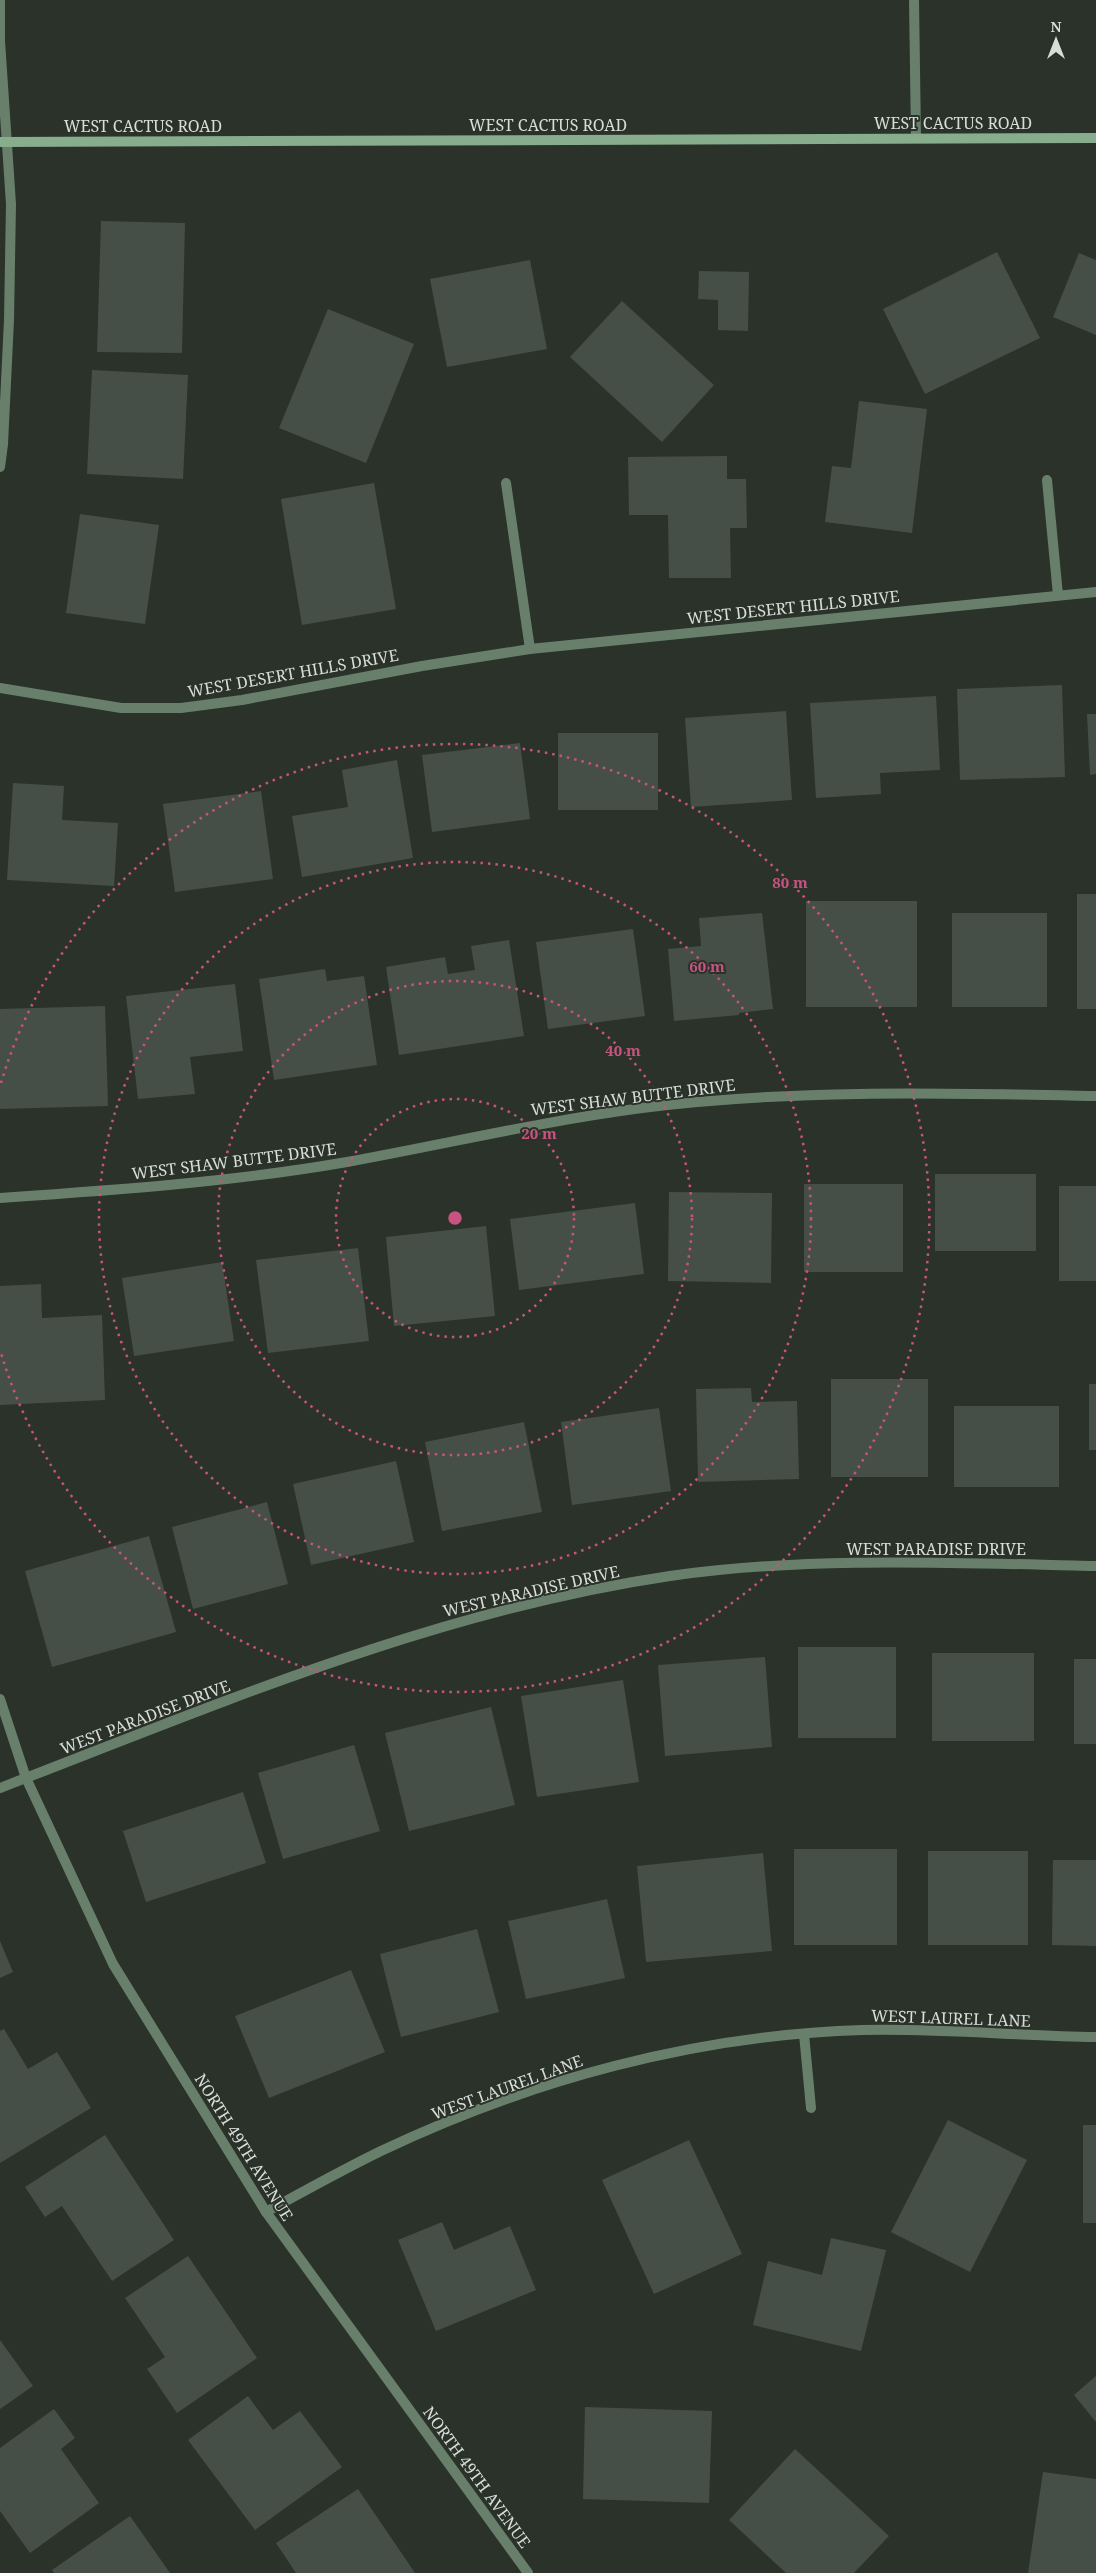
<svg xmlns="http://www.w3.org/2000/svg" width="1096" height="2573" font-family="'Noto Serif',serif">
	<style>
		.building { fill: #464f47 }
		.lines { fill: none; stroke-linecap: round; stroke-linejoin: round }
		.street { stroke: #68806b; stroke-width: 10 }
		.secondary { stroke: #88ad8c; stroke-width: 10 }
		.ring { fill: none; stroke: #c95380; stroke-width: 2.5; stroke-dasharray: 2.5 5 }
		.labels { text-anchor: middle; stroke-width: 4; stroke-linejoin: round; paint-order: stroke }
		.street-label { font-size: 16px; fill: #d8ddd8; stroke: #2a322a }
		.centre { fill: #c95380; stroke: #2a322a; stroke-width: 2.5 }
		.ring-label { font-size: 15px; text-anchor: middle; font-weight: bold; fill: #c95380; stroke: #2a322a; stroke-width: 4; stroke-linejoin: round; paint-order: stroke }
	</style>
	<rect width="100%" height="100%" fill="#2a322a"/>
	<g class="building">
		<path d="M101,221L185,223L182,353L97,352Z"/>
		<path d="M997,252L1040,338L925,394L883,309Z"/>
		<path d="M1079,253L1096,260V335L1053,317Z"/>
		<path d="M530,260L547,349L447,367L430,279Z"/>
		<path d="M699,271L749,272L748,331L718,330V300L698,299Z"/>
		<path d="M622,301L714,385L662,442L570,357Z"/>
		<path d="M328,309L414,344L366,463L279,428Z"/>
		<path d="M92,370L188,375L183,479L87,474Z"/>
		<path d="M859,401L927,409L912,533L825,522L832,466L851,468Z"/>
		<path d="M727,456V479H746L747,528H730L731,578H669L668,515H629L628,457Z"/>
		<path d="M374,483L396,609L302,625L281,499Z"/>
		<path d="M80,514L159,525L145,624L66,613Z"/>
		<path d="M1062,685L1065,777L960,780L957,689Z"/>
		<path d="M936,696L940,770L880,773L881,794L816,798L810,703Z"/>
		<path d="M786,711L792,800L691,807L685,718Z"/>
		<path d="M1087,714H1096V774L1090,775Z"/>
		<rect x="558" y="733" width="100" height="77"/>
		<path d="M520,743L530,819L432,832L422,755Z"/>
		<path d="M397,760L413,858L302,877L292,816L348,807L342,770Z"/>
		<path d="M13,783L64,786L62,820L118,823L114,886L7,880Z"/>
		<path d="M261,791L273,879L175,892L163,804Z"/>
		<rect x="1077" y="894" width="19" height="115"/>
		<rect x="806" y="901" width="111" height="106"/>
		<path d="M762,913L773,1009L739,1013V1015L674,1021L668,949L701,946L699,918Z"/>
		<rect x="952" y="913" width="95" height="94"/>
		<path d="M633,929L645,1016L548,1029L536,942Z"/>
		<path d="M509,940L524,1036L399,1055L386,967L445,957L448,974L475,970L471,946Z"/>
		<path d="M325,969L327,981L364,976L377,1065L274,1080L259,979Z"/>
		<path d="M235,984L243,1051L190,1057L195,1094L138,1099L126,996Z"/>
		<path d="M105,1006L108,1106L0,1109V1009Z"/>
		<rect x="935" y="1174" width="101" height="77"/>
		<rect x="804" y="1184" width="99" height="88"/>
		<rect x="1059" y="1186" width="37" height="95"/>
		<path d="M669,1192L772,1193L771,1283L668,1281Z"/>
		<path d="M635,1203L644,1274L519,1290L510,1219Z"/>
		<path d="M486,1226L495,1316L394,1326L386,1237Z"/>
		<path d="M358,1248L369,1341L268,1353L256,1260Z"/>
		<path d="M222,1262L234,1341L134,1356L122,1278Z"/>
		<path d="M41,1284L42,1318L102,1315L105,1400L0,1405V1286Z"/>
		<rect x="831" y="1379" width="97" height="98"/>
		<rect x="1089" y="1384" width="7" height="66"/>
		<path d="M751,1388L752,1402L797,1401L799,1479L698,1482L696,1389Z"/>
		<rect x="954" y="1406" width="105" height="81"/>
		<path d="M659,1408L671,1491L572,1505L561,1422Z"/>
		<path d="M524,1422L542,1512L442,1531L425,1442Z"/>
		<path d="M396,1461L414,1542L311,1565L293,1484Z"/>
		<path d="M267,1502L288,1584L193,1609L172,1527Z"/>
		<path d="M149,1536L176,1632L52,1667L25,1571Z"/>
		<rect x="798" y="1647" width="98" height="91"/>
		<rect x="932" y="1653" width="102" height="88"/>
		<path d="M765,1657L772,1747L665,1756L658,1665Z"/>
		<rect x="1074" y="1659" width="22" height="85"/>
		<path d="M623,1680L639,1782L537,1797L521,1696Z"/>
		<path d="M491,1707L515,1805L409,1831L385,1733Z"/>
		<path d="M354,1745L380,1831L283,1859L258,1773Z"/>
		<path d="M243,1792L266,1863L146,1902L123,1831Z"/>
		<rect x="794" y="1849" width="103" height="96"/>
		<rect x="928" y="1851" width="100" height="94"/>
		<path d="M763,1853L772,1951L646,1962L637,1866Z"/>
		<path d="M1053,1860H1096V1946L1052,1945Z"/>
		<path d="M607,1899L625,1978L526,1999L508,1921Z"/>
		<path d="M477,1929L499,2012L401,2037L380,1954Z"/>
		<path d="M0,1941L13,1972L0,1978Z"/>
		<path d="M351,1970L385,2052L269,2098L235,2016Z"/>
		<path d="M4,2029L28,2069L57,2052L91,2108L0,2163V2031Z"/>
		<path d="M948,2120L1027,2160L970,2272L891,2232Z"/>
		<rect x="1083" y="2125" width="13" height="98"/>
		<path d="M105,2135L174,2240L112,2281L62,2206L45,2217L25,2187Z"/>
		<path d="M689,2140L742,2254L654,2294L602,2180Z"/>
		<path d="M442,2222L454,2250L510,2226L536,2290L436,2331L398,2240Z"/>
		<path d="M831,2238L886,2250L861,2351L753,2325L768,2261L822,2275Z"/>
		<path d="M188,2256L257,2358L177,2413L147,2369L165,2357L125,2298Z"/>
		<path d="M0,2340L33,2386L0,2409Z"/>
		<path d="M1096,2376V2422L1074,2395Z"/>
		<path d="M248,2396L273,2430L300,2411L342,2467L255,2530L188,2440Z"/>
		<path d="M585,2407L712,2411L709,2503L583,2499Z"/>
		<path d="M54,2409L75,2438L61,2449L99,2503L30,2553L0,2511V2448Z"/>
		<path d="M795,2449L889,2536L854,2573H786L729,2520Z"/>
		<path d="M1043,2472L1096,2479V2573H1028Z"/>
		<path d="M358,2489L415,2573H296L276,2543Z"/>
		<path d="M130,2516L170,2573H54L52,2570Z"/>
	</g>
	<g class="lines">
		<g class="street">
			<path d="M914,0L916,138"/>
			<path d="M0,467L3,444L9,320L11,204L0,41V0"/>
			<path d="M1047,480L1058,595"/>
			<path d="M506,483L530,649"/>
			<path d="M0,688L121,708H181L242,700L422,666L530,649L1096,592"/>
			<path d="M0,1198C116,1190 232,1182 347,1162C446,1144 543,1121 642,1108C792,1089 945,1093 1096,1096"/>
			<path d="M0,1699L26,1778L113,1964L266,2212L528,2573"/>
			<path d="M0,1788C218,1704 438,1610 670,1576C809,1556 956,1563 1096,1566"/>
			<path d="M804,2034L811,2108"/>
			<path d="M266,2212C304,2191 342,2170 381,2151C530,2080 696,2035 862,2030C940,2028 1018,2036 1096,2037"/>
		</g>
		<path class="secondary" d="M0,142L1096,138"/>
	</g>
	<g class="ring">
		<circle cx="455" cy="1218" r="119"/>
		<circle cx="455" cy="1218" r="237"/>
		<circle cx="455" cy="1218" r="356"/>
		<path d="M1 1083A474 474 0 1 1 1 1353"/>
	</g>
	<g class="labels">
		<g class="street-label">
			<text x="953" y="129">WEST CACTUS ROAD</text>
			<text x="548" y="131">WEST CACTUS ROAD</text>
			<text x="143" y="132">WEST CACTUS ROAD</text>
			<text transform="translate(793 607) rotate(-6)" y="6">WEST DESERT HILLS DRIVE</text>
			<text transform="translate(293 673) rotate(-10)" y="6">WEST DESERT HILLS DRIVE</text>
			<text transform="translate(633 1097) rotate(-7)" y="6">WEST SHAW BUTTE DRIVE</text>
			<text transform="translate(234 1161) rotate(-7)" y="6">WEST SHAW BUTTE DRIVE</text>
			<text x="936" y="1555">WEST PARADISE DRIVE</text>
			<text transform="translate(531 1591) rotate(-13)" y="6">WEST PARADISE DRIVE</text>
			<text transform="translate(145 1717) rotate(-21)" y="6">WEST PARADISE DRIVE</text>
			<text transform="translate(951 2018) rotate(2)" y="6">WEST LAUREL LANE</text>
			<text transform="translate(507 2087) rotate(-20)" y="6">WEST LAUREL LANE</text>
			<text transform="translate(244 2147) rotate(58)" y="6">NORTH 49TH AVENUE</text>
			<text transform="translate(477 2477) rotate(54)" y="6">NORTH 49TH AVENUE</text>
		</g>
	</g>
	<circle cx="455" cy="1218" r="8" class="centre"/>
	<g class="ring-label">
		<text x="790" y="888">80 m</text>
		<text x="707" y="972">60 m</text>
		<text x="623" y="1056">40 m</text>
		<text x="539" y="1139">20 m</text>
	</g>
	<g transform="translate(1056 40)" stroke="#2a322a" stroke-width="4" paint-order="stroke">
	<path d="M0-4L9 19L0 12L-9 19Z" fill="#d8ddd8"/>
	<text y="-8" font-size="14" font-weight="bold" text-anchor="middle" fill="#d8ddd8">N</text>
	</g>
</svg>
